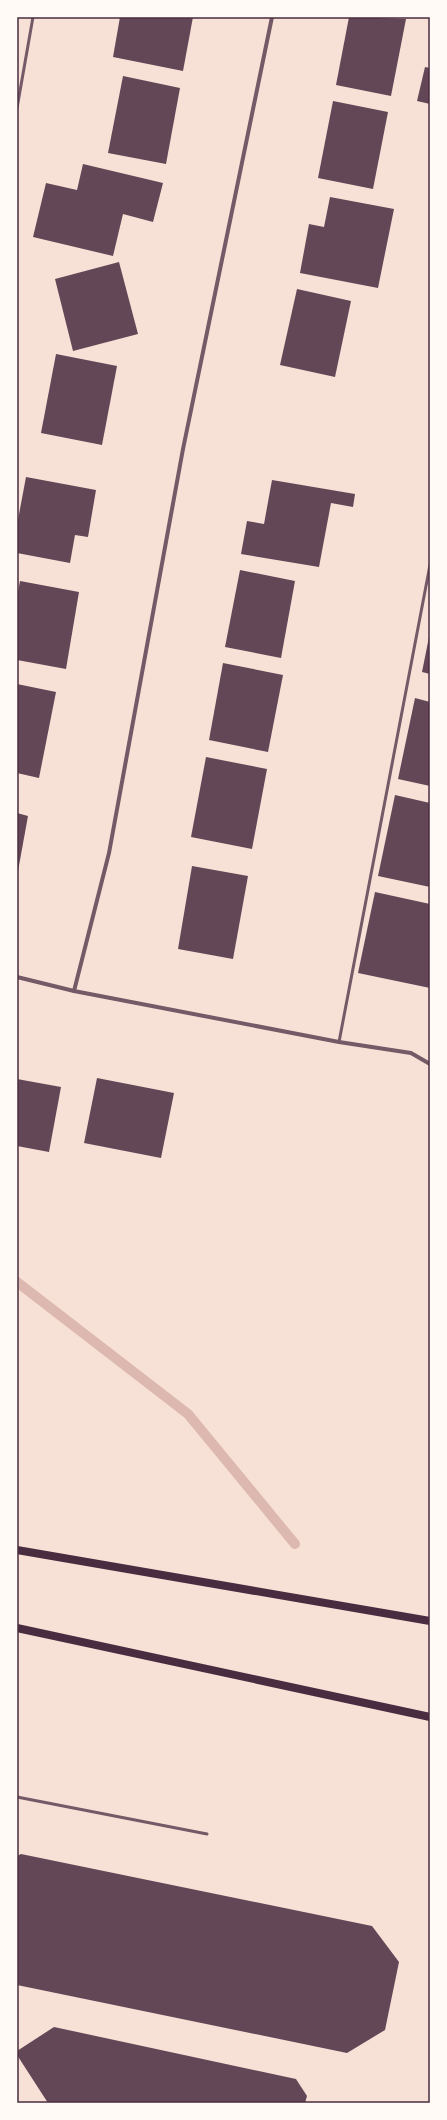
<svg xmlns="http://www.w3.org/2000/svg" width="447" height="2120" font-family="'PT Sans',sans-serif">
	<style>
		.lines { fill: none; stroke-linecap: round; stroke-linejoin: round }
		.stream { stroke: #dcb8b0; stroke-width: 10 }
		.building { fill: #644757 }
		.service { stroke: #755966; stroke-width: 3 }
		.minor { stroke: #755966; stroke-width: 4 }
		.secondary { stroke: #4a2c40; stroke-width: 8 }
		.neatline { fill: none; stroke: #4a2c40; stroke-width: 1.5 }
	</style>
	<rect width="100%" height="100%" fill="#f7e1d7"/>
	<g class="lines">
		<path class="stream" d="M17,1282L188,1414L295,1544"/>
	</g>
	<g class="building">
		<path d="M120,17H193L183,71L113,57Z"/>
		<path d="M349,17L406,19L391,96L336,85Z"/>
		<path d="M425,67L430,68V104L417,101Z"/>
		<path d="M123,76L180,88L166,164L108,153Z"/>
		<path d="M333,101L388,112L373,189L318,178Z"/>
		<path d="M83,164L163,183L153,222L123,214L113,256L33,237L46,183L77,190Z"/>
		<path d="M330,197L394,209L378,288L300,273L309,224L324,227Z"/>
		<path d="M119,262L138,334L73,351L55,279Z"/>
		<path d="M297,289L351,301L335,377L280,365Z"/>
		<path d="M56,354L117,366L102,445L41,433Z"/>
		<path d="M26,477L96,490L88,537L75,535L70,563L17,553V525Z"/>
		<path d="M272,480L355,494L353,507L331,503L319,567L241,554L247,521L264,524Z"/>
		<path d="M240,570L295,581L281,658L225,647Z"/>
		<path d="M20,581L79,592L66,669L17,660V597Z"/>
		<path d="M429,637H430V674L422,672Z"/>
		<path d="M223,663L283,675L268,752L209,740Z"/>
		<path d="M17,684L56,692L39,778L17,773Z"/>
		<path d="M415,698L430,702V786L398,779Z"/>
		<path d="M206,757L267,769L252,849L191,837Z"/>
		<path d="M395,795L430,803V887L378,876Z"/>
		<path d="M17,813L28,816L18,871H17Z"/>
		<path d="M192,866L248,876L233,959L178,949Z"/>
		<path d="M375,892L430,904V988L358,973Z"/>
		<path d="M97,1078L174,1093L161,1158L84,1143Z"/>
		<path d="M17,1079L61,1087L49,1152L17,1146Z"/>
		<path d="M21,1854L372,1926L399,1962L385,2030L347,2053L17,1985V1856Z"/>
		<path d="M54,2027L296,2079L307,2096L305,2103H48L17,2055V2051Z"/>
	</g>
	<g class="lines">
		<g class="service">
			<path d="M17,108L33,17"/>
			<path d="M339,1042L430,565"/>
			<path d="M17,1797L207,1834"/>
		</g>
		<g class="minor">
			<path d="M17,977L74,991L339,1042L411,1053L430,1064"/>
			<path d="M74,991L109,853L183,449L272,17"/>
		</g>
		<g class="secondary">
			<path d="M17,1550L430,1621"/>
			<path d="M17,1628L430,1717"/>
		</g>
	</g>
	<rect width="447" height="2120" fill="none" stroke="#fffaf5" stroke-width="36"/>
	<rect x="18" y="18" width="411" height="2084" class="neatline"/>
</svg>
